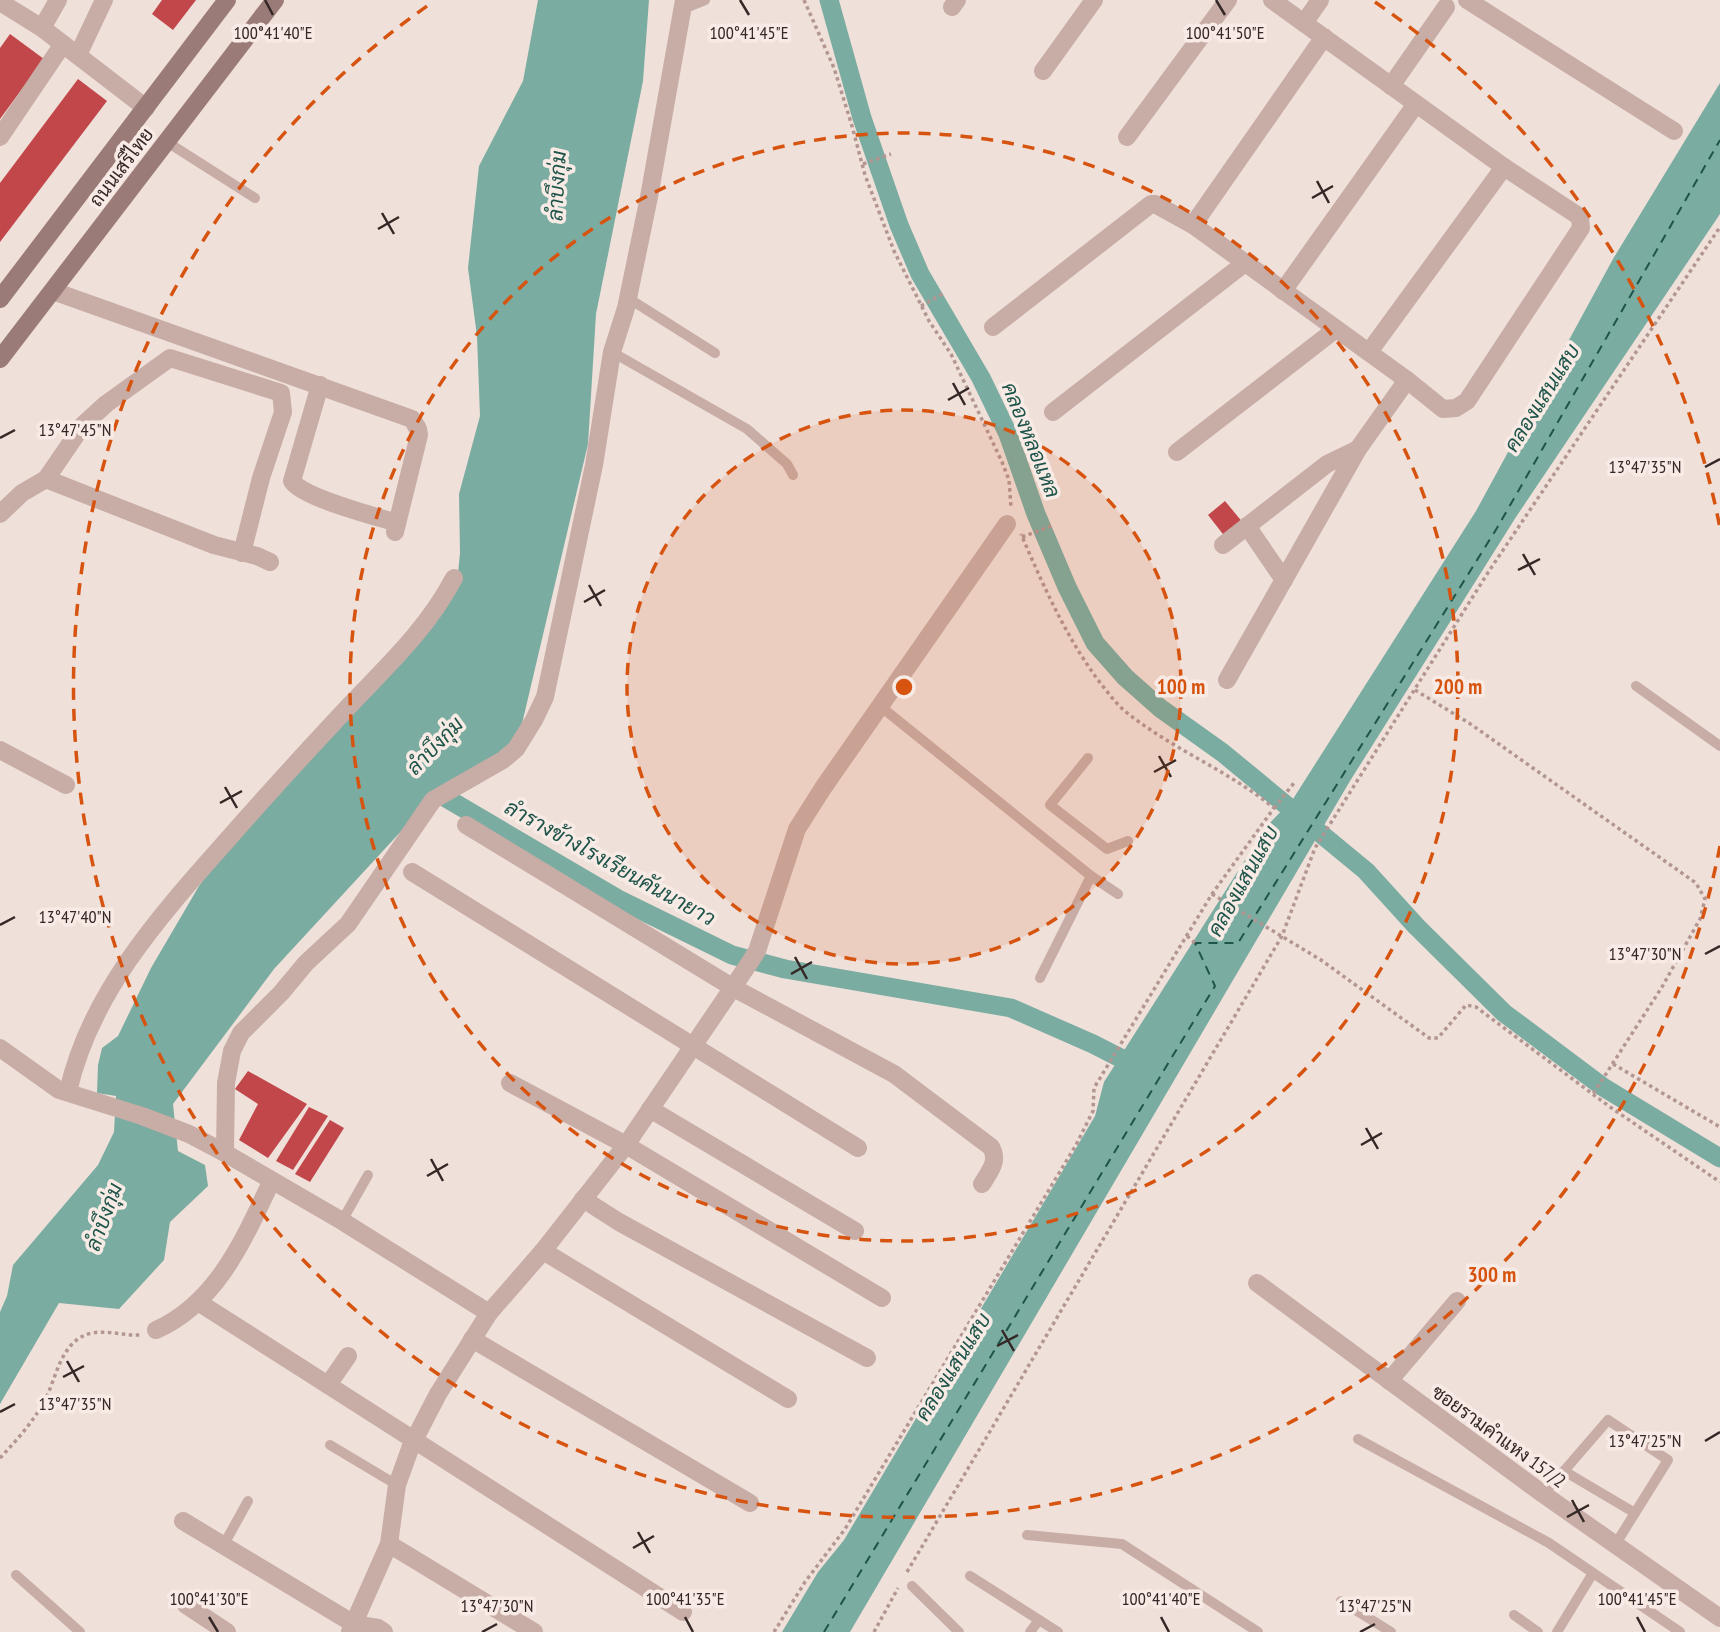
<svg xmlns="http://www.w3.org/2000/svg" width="1720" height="1632" font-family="'PT Sans Narrow',Sarabun,sans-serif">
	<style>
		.water { fill: #7aaca1 }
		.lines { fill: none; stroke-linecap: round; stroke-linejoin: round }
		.canal { stroke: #7aaca1; stroke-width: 19 }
		.ferry { stroke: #1e5449; stroke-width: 2; stroke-dasharray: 9 7; stroke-linecap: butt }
		.building { fill: #c1474b }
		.path { stroke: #b39691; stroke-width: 3.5; stroke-dasharray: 3.5 3.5; stroke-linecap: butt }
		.service { stroke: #c8ada7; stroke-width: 10 }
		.minor { stroke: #c8ada7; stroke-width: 18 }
		.secondary { stroke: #9b7b78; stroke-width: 18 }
		.ticks { fill: none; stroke: #342827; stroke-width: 2.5 }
		.ring { fill: none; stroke: #d6540f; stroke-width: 3.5; stroke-dasharray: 12 9 }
		.labels { text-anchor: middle; stroke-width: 7; stroke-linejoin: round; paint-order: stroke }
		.street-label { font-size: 19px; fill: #342827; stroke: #f8ebe6 }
		.water-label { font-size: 21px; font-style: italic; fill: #1e5449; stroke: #f8ebe6 }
		.ticks-label { font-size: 18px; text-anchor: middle; fill: #342827; stroke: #f8ebe6; stroke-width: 7; stroke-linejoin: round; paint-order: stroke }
		.centre { fill: #d6540f; stroke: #f8ebe6; stroke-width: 3.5 }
		.ring-label { font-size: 21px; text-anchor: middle; font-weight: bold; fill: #d6540f; stroke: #f8ebe6; stroke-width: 7; stroke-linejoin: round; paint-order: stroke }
	</style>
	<rect width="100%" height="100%" fill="#f0e0da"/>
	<g class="water">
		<path d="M538,0H649L643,81L596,314L588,444L517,745L417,814L274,969L173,1104L178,1151L205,1165L208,1186L170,1222L164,1260L119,1309L59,1303L0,1404V1312L7,1296L13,1265L98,1165L114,1132L116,1096L97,1093L98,1065L102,1048L118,1036L151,968L199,886L246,822L457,583L460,553L459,494L480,416L477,336L468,268L479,166L523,81Z"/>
		<path d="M1720,83V214L1516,517L1350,781L850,1632H782L818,1572L844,1540L1095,1116L1104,1082L1266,827L1293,799L1476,511L1613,259Z"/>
	</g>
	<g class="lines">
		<g class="canal">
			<path d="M829,0L862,118L899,225L920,274L981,378L1008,434L1036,514L1067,587L1095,643L1125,677L1160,708L1223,753L1366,871L1416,926L1504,1013L1603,1087L1720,1158"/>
			<path d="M429,788L618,899L732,955L785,969L1011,1008L1093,1044L1142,1069"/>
		</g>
		<path class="ferry" d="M824,1632L1215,986L1195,943H1238L1497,528L1720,140"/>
	</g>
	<g class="building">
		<path d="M162,0H196L173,30L152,14Z"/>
		<path d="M10,34L44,59L0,119V48Z"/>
		<path d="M78,79L107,101L0,242V183Z"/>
		<path d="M1225,501L1244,524L1226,538L1208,515Z"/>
		<path d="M248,1071L307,1104L268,1158L239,1140L258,1104L235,1089Z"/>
		<path d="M309,1107L328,1116L293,1170L276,1161Z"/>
		<path d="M330,1120L344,1128L310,1182L295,1174Z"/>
	</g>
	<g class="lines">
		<g class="path">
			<path d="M804,0L834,68L852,126L865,175L894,251L929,321L951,354L1002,462L1009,480L1011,507"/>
			<path d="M863,164L891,154"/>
			<path d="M921,306L944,293"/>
			<path d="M1022,537L1051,526"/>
			<path d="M1415,690L1469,723L1696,883L1705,899L1700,919L1662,987L1593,1094"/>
			<path d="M1274,808L1294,783"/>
			<path d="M1212,894L1321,960L1429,1038H1438L1466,1005L1476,1007L1610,1107L1720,1182"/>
			<path d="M1187,936L1195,943"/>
			<path d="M1613,1064L1720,1127"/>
			<path d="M0,1458C16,1441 32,1423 44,1402C57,1378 60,1340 92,1333C108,1330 125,1336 141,1335"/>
			<path d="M907,1572L1282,936L1315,848L1489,571L1720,227"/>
			<path d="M774,1632L805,1582L845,1529L1076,1145L1093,1111L1094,1088L1212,894L1274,808C1229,771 1172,749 1126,712C1115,703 1107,691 1098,680C1065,635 1043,585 1021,534"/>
			<path d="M874,1632L898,1588"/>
		</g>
		<g class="service">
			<path d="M683,9L705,0"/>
			<path d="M167,142L255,198"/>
			<path d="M628,298L715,353"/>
			<path d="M612,352L747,429L787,464L793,475"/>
			<path d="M1636,686L1720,746"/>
			<path d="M880,706L1091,876L1118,894"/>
			<path d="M1088,758L1050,805L1107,849L1128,841"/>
			<path d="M1040,978L1091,876"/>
			<path d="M342,1221L368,1175"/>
			<path d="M1358,1439L1549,1543L1680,1632"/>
			<path d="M330,1445L397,1485"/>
			<path d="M1564,1471L1608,1420L1668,1460L1615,1545"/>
			<path d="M1543,1494L1564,1471L1635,1513"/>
			<path d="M1027,1535L1122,1544L1258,1632"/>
			<path d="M223,1546L248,1501"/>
			<path d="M16,1575L80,1632"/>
			<path d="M970,1576L1058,1632"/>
			<path d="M912,1586L959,1632"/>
			<path d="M1341,1601L1391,1632"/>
			<path d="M1514,1615L1538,1632"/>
			<path d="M1030,1632L1039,1620"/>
			<path d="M1557,1632L1593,1573"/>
		</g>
		<g class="minor">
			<path d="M1467,0L1674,131"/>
			<path d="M0,2L42,28L146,108"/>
			<path d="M952,7L957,0"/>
			<path d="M1304,23L1320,0"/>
			<path d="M42,28L58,0"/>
			<path d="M78,55L104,0"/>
			<path d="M1043,71L1094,0"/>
			<path d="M1391,86L1446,7"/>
			<path d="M0,137L63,44"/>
			<path d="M1127,137L1228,0"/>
			<path d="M1193,225L1324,37"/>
			<path d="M53,291L412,419L418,429L419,435L395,532"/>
			<path d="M1283,291L1416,104"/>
			<path d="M993,327L1151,204H1155L1193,225L1407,380"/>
			<path d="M1369,352L1504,167"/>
			<path d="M320,385L292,481C303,498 375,516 397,523"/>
			<path d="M1053,412L1245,263"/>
			<path d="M1177,452L1336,329"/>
			<path d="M46,479L83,425L106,404L170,358L281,393L283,412L261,478L242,553"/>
			<path d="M0,514L22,493L46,479L214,545L257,556L270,562"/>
			<path d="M1247,526L1284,580"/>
			<path d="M1223,545L1327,464L1358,449"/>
			<path d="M1227,680L1358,449L1407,380L1443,409L1456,408L1467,401L1581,228L1580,217L1504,167L1272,0"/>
			<path d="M0,750L66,785"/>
			<path d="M466,825L732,987L894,1074L991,1147C999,1161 990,1171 982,1184"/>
			<path d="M412,872L858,1148"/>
			<path d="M0,1048L59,1090L142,1116L189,1134L225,1153L342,1221L489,1313"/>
			<path d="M510,1083L626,1145L882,1298"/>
			<path d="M68,1092C89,996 157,919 221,847C263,799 306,752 350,705C389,664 427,629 454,578"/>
			<path d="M650,1109L855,1231"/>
			<path d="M225,1153L226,1083L232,1051L241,1033L281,993L306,963L348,924L433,800L503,760L516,749L534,720L545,697L594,465L612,352L626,308L649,197L684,0"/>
			<path d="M583,1199L619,1222L867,1358"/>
			<path d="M543,1251L788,1399"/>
			<path d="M1257,1283L1543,1494L1720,1618"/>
			<path d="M198,1302L328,1385"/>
			<path d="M156,1330C217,1303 244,1239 271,1182"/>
			<path d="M472,1339L750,1503"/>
			<path d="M348,1356L328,1385L683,1612"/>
			<path d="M1389,1381L1457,1301"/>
			<path d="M183,1521L354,1624L378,1628L384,1632"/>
			<path d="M389,1544L534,1632"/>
			<path d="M186,1605L227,1632"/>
			<path d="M350,1632L389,1544L397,1485L411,1446L438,1394L489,1313L543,1251L626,1145L748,965L757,951L797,829L823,788L1007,524"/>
		</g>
		<g class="secondary">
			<path d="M0,299L227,0"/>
			<path d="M0,359L275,0"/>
		</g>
	</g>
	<path class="ticks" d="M265,0L273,15M740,0L749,15M1216,0L1225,15M1317,181L1329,203M1312,198L1333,186M382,213L394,234M378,229L399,217M953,383L965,405M948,400L969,388M0,438L15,430M1705,467L1720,459M1523,554L1535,575M1518,570L1540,559M589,585L601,606M584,602L605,590M1159,756L1171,777M1154,772L1176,760M225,787L237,808M220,803L242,791M0,925L15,917M1705,954L1720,946M795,957L807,979M791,974L812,962M1366,1128L1378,1149M1361,1145L1382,1133M431,1159L443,1181M427,1176L448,1164M1002,1330L1014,1351M997,1346L1018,1335M67,1361L79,1382M63,1377L84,1366M0,1412L15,1404M1705,1441L1720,1432M1572,1500L1584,1522M1567,1517L1589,1505M638,1532L650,1553M633,1548L654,1536M209,1617L218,1632M685,1617L693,1632M1161,1617L1169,1632M1637,1617L1645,1632M482,1632L497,1624M1360,1632L1375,1624"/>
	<circle cx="904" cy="687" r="277" fill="#d6540f" fill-opacity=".12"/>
	<g class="ring">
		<circle cx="904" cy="687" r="277"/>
		<circle cx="904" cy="687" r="554"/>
		<path d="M1720 846A831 831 0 1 1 433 2M1375 2A831 831 0 0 1 1720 528"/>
	</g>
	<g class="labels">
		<g class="street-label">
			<text transform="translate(121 167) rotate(-53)" y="7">ถนนเสรีไทย</text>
			<text transform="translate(1499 1436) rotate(36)" y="7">ซอยรามคำแหง 157/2</text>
		</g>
		<g class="water-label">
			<text transform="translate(557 186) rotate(-87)" y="7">ลำบึงกุ่ม</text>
			<text transform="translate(1542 398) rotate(-58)" y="7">คลองแสนแสบ</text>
			<text transform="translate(1031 440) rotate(68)" y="7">คลองหลอแหล</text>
			<text transform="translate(435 746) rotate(-46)" y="7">ลำบึงกุ่ม</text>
			<text transform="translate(610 863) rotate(29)" y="7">ลำรางข้างโรงเรียนคันนายาว</text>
			<text transform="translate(1243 881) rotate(-61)" y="7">คลองแสนแสบ</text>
			<text transform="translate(104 1217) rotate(-70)" y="7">ลำบึงกุ่ม</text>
			<text transform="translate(953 1367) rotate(-58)" y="7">คลองแสนแสบ</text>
		</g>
	</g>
	<g class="ticks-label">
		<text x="273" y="39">100°41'40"E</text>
		<text x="749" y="39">100°41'45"E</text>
		<text x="1225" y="39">100°41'50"E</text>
		<text x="75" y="436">13°47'45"N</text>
		<text x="1645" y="473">13°47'35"N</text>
		<text x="75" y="923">13°47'40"N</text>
		<text x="1645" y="960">13°47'30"N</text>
		<text x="75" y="1410">13°47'35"N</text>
		<text x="1645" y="1447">13°47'25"N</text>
		<text x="209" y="1605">100°41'30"E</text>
		<text x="685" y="1605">100°41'35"E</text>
		<text x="1161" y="1605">100°41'40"E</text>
		<text x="1637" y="1605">100°41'45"E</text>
		<text x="497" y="1612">13°47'30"N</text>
		<text x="1375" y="1612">13°47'25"N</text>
	</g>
	<circle cx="904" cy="687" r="10" class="centre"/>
	<g class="ring-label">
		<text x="1181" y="694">100 m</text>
		<text x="1458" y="694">200 m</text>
		<text x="1492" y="1282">300 m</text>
	</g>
</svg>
